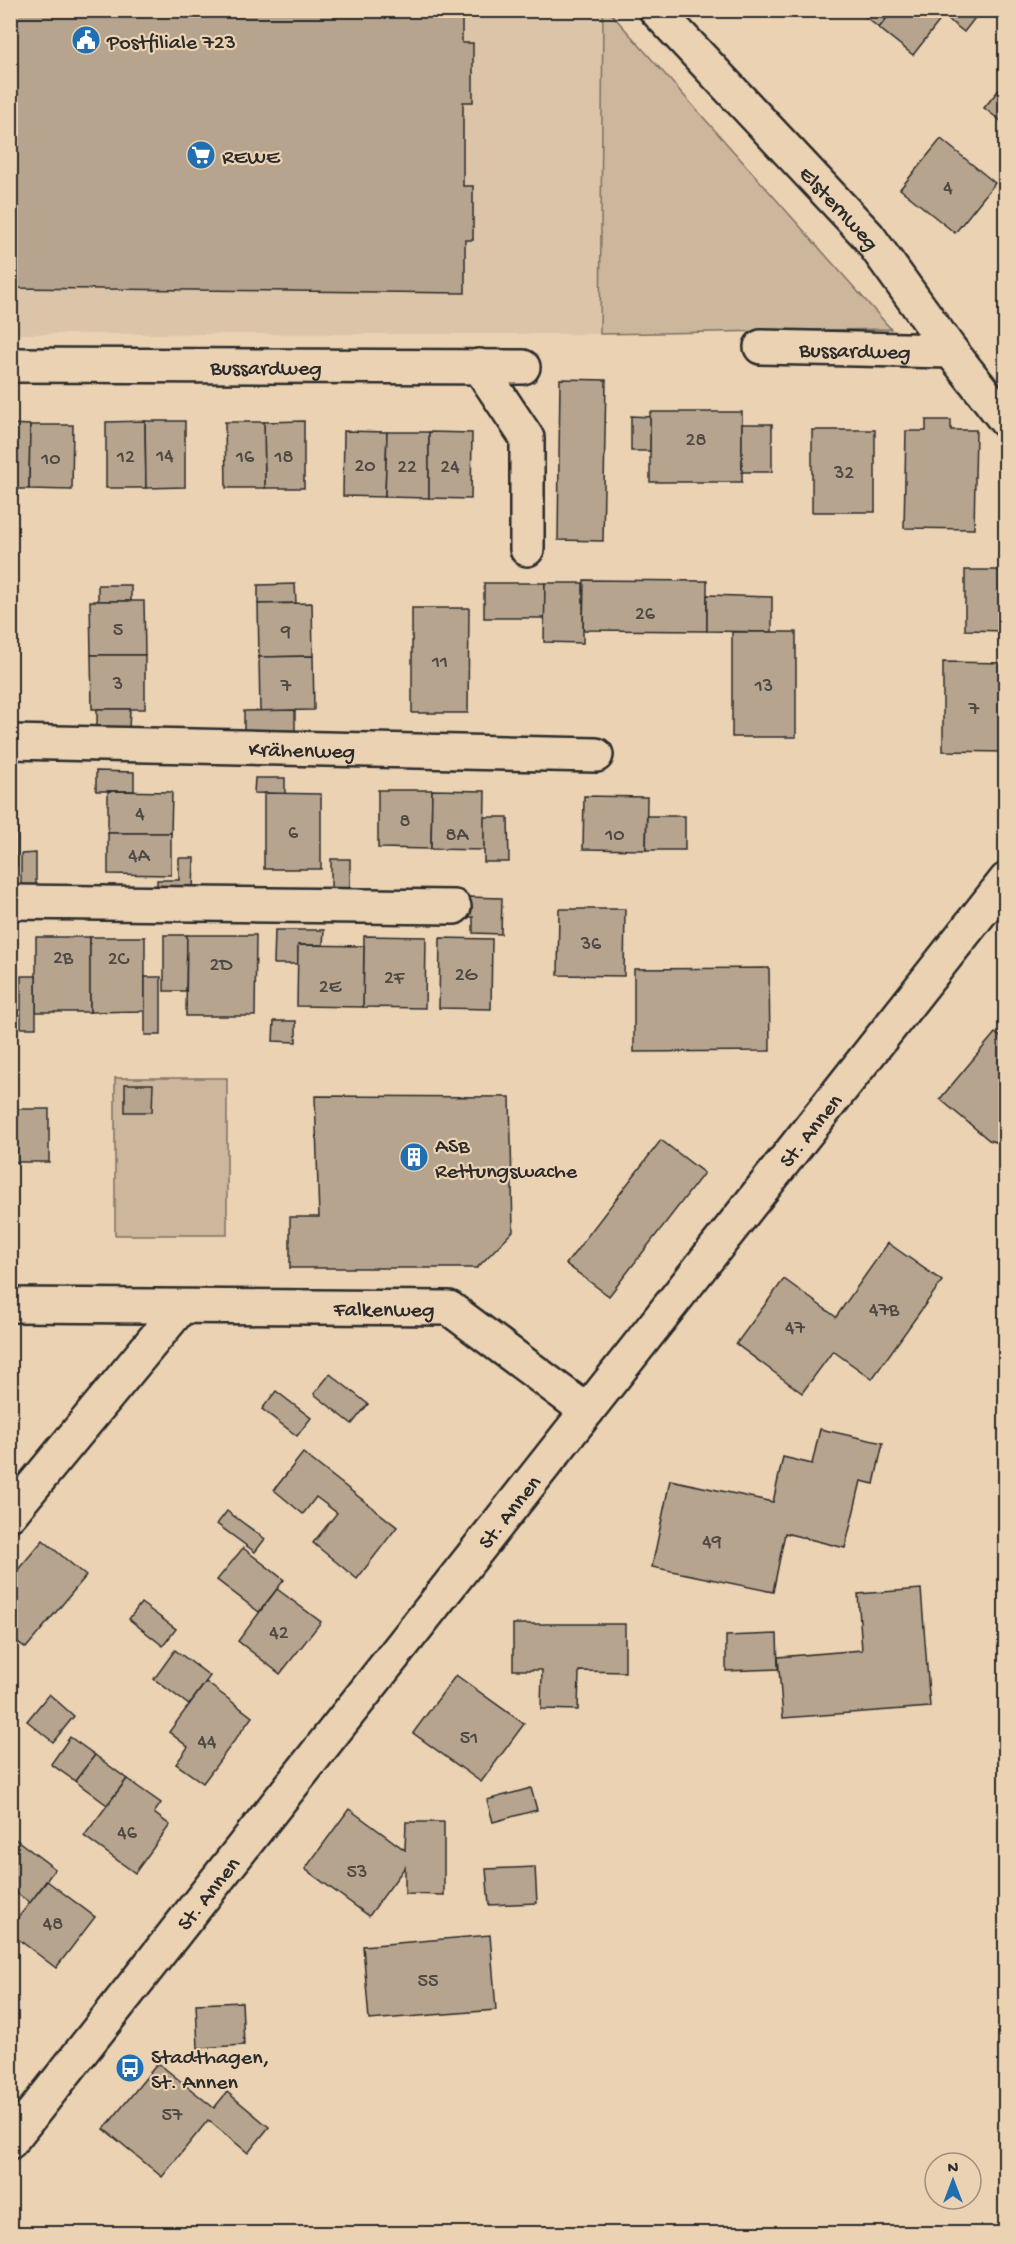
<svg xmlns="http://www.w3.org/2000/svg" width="1016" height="2244" font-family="'Gochi Hand',sans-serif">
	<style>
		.built { fill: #dbc4a8 }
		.green { fill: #ccb79d; stroke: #7c7164; stroke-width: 1.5 }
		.building { fill: #b6a48e; stroke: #2b2b2b; stroke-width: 1.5 }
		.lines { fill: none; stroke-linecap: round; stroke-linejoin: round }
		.minor-casing { stroke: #2b2b2b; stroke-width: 38 }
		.major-casing { stroke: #2b2b2b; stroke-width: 38 }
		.minor { stroke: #ebd2b3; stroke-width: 33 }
		.major { stroke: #ebd2b3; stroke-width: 33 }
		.labels { text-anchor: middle; stroke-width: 4.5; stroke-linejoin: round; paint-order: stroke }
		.number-label { font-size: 20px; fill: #4e4944 }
		.poi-label { font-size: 22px; fill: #2b2b2b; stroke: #ebd2b3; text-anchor: start }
		.street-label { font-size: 22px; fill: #2b2b2b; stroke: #ebd2b3 }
	</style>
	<rect width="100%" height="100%" fill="#ebd2b3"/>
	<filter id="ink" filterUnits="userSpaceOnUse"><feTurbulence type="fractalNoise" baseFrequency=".0167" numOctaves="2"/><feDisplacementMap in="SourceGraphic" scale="12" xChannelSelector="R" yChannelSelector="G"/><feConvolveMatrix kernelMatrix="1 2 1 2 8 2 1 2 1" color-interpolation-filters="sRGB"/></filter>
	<g filter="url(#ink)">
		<path class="built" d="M10,11H603L600,334H11Z"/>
		<g class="green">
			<path d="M608,10L891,329L600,334L603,11Z"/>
			<rect x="115" y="1078" width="112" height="157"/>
		</g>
		<g class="building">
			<path d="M10,10H462V43H473V102H463V186H473V240H465V293L10,288Z"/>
			<path d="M857,10H893L879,28Z"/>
			<path d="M893,10H948L913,55L879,28Z"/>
			<path d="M948,10H981L964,32L944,16Z"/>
			<path d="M1006,81V125L984,108Z"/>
			<path d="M941,139L995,183L955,233L900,189Z"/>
			<path d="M560,379L606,380L603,541L558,540Z"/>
			<rect x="650" y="412" width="92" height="70"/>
			<path d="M631,416L650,417V451H631Z"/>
			<path d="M926,420H951V430H976L974,529L904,528L906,431H926Z"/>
			<path d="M145,421L146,488H106V422Z"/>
			<path d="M145,421H185V487L146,488Z"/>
			<path d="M304,421V488H265L264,422Z"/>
			<path d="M225,422H264L265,488H226Z"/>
			<path d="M10,424L30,425L29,489H10Z"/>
			<rect x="742" y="424" width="30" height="48"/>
			<path d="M30,425H73L72,490L29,489Z"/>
			<rect x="812" y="430" width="63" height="82"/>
			<path d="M344,431L387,432L385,497L343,496Z"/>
			<path d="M387,432H429V498L385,497Z"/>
			<path d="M429,432L472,433L471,499L429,498Z"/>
			<path d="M965,570H1006V631L965,630Z"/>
			<path d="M584,580L707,581V631L583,630Z"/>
			<rect x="484" y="583" width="61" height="35"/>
			<path d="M545,583H583V643L544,642Z"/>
			<path d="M295,584L296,603L258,604V585Z"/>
			<rect x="98" y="585" width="33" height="16"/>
			<path d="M707,595L772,597V632L707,631Z"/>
			<path d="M90,601H144L145,655H91Z"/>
			<path d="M312,603L313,656L259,657L258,604Z"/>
			<path d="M412,608H469L468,713H412Z"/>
			<rect x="732" y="632" width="64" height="105"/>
			<path d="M91,655H145V709H92Z"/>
			<path d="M313,656L314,710L260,711L259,657Z"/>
			<path d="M943,662L1006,663V752L943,751Z"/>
			<path d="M97,709H130L129,728H97Z"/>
			<path d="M295,710V731H244V711Z"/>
			<path d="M96,771L134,772V791H96Z"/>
			<path d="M255,778H285V794L254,793Z"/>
			<rect x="10" y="788" width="7" height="78"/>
			<path d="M378,790H432L431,849L378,848Z"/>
			<path d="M432,790L485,791L484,850L431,849Z"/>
			<path d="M108,791L172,792L171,833H108Z"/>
			<path d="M264,793L321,794V869H264Z"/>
			<path d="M584,796L647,797L646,850L583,849Z"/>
			<path d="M647,816H685V850H646Z"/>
			<path d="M484,817H508L509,862H484Z"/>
			<path d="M108,833H171V875L108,874Z"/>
			<path d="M36,853V891H21V854Z"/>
			<path d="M179,858H194L193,892H157V880H179Z"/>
			<rect x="331" y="859" width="19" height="36"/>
			<path d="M467,897L502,898L501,934L473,933V917H467Z"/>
			<path d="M559,909H625L624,976L558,975Z"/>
			<path d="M275,930H324L323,945H298V964H274Z"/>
			<path d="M164,935H187L186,991H164Z"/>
			<path d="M187,935H256L255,1016H186Z"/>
			<path d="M364,936L426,937L425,1008L363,1007Z"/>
			<rect x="36" y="937" width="54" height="75"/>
			<path d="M90,937H145V1011L90,1012Z"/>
			<path d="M440,938L492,939L491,1009L439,1008Z"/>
			<path d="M298,945L364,946L363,1007L297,1006Z"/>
			<path d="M769,968L770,1051L634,1052V969Z"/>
			<rect x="21" y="976" width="15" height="52"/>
			<rect x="145" y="977" width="16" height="58"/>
			<path d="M274,1021H296V1042L273,1041Z"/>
			<path d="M995,1033L1006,1041V1145L989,1140L940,1099Z"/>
			<path d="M125,1084H153L152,1112H125Z"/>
			<path d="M315,1096L510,1097L513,1231L477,1268H290V1217H319Z"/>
			<rect x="10" y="1109" width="39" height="53"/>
			<path d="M661,1140L704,1173L609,1296L566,1264Z"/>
			<path d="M888,1243L942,1281L872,1379L833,1351L802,1393L736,1344L784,1279L836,1317Z"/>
			<path d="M330,1374L368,1404L352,1424L314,1394Z"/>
			<path d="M276,1391L311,1418L297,1436L262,1409Z"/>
			<path d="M820,1429L883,1443L874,1484L861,1481L845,1548L785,1533L773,1592L652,1567L670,1480L773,1502L783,1457L812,1464Z"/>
			<path d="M303,1453L397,1527L357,1579L313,1543L337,1513L316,1497L303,1514L274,1490Z"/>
			<path d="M227,1511L265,1539L255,1552L217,1524Z"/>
			<path d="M43,1540L86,1576L26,1648L10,1636V1579Z"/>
			<path d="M243,1548L284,1580L259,1612L217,1580Z"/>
			<path d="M277,1589L321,1622L280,1674L238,1641Z"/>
			<path d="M921,1589L930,1707L783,1718L778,1657L862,1650L858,1594Z"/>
			<path d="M141,1603L176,1629L163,1646L129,1619Z"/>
			<path d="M513,1624H625V1672L579,1671L578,1710L541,1709L542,1670H513Z"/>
			<path d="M777,1634L778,1669L726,1671V1636Z"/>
			<path d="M175,1650L210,1676L189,1705L154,1679Z"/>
			<path d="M456,1675L524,1724L481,1782L413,1733Z"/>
			<path d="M206,1682L252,1717L203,1783L176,1764L188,1747L169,1732Z"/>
			<path d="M49,1694L74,1716L53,1742L27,1721Z"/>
			<path d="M70,1737L95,1755L75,1781L51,1764Z"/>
			<path d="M95,1755L127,1779L107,1805L75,1781Z"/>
			<path d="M127,1779L161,1803L154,1813L170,1825L135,1873L84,1836Z"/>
			<path d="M531,1788L537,1810L493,1822L487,1800Z"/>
			<path d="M349,1809L405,1850L406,1822H444V1895L405,1894V1867L369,1916L305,1869Z"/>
			<path d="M10,1835L55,1869L30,1903L10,1888Z"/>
			<path d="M535,1867L537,1903L489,1905L486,1869Z"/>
			<path d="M47,1881L95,1917L56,1968L10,1933V1928Z"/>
			<path d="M490,1935L496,2010L369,2020L363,1946Z"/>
			<path d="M242,2002L244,2045L198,2048L196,2004Z"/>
			<path d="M158,2063L214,2108L227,2092L269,2127L248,2153L208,2120L162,2177L104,2129Z"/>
		</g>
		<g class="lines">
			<g class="minor-casing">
				<g id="minor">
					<path id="s1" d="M656,10L868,236L951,351L1006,421"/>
					<path id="s2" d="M761,347L951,351"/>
					<path id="s3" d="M10,365L523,367"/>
					<path d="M479,366L527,438V549"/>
					<path id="s4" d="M10,742L596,755"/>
					<path d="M10,902L454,907"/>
					<path id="s5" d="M10,1305L449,1308L587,1411"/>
					<path d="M10,1514L181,1307"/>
				</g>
			</g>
			<g class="major-casing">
				<g id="major">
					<path id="s6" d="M10,2142L1006,880"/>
				</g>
			</g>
			<use href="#minor" class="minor"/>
			<use href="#major" class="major"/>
		</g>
	</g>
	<defs>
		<g id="civic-disc" transform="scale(1.5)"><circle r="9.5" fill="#1f6fb2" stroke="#ebd2b3"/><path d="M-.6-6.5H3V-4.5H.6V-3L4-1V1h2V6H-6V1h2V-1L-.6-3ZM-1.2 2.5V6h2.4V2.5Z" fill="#fff"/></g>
		<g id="supermarket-disc" transform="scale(1.5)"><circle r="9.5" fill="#1f6fb2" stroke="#ebd2b3"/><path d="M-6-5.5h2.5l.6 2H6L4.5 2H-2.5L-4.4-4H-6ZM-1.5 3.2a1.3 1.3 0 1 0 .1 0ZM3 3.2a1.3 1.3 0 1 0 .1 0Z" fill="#fff"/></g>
		<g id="building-disc" transform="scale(1.5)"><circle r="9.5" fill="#1f6fb2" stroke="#ebd2b3"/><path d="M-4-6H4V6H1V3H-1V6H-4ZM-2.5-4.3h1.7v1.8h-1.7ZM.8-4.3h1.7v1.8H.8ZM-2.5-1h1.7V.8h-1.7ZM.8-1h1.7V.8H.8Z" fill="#fff"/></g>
		<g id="bus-disc" transform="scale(1.5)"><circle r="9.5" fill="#1f6fb2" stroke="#ebd2b3"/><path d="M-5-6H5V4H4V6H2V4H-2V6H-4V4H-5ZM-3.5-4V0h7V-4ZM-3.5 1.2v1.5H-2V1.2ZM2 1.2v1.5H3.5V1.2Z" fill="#fff"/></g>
	</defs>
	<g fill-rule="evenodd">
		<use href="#civic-disc" x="86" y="40"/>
		<use href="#supermarket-disc" x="201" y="155"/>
		<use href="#building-disc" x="414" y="1157"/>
		<use href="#bus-disc" x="130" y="2068"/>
	</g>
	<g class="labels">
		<g class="number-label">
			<text x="948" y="193">4</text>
			<text x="696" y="445">28</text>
			<text x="165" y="461">14</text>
			<text x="126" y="462">12</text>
			<text x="245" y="462">16</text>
			<text x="284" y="462">18</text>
			<text x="51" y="464">10</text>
			<text x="365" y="471">20</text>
			<text x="407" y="472">22</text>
			<text x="450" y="472">24</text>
			<text x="844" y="478">32</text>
			<text x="645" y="619">26</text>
			<text x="118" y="635">5</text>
			<text x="286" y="637">9</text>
			<text x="440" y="667">11</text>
			<text x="118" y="689">3</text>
			<text x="286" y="691">7</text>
			<text x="764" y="691">13</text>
			<text x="974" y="714">7</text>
			<text x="140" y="819">4</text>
			<text x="405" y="826">8</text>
			<text x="293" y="838">6</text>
			<text x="457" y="840">8A</text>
			<text x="615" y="840">10</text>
			<text x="139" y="861">4A</text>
			<text x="591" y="949">36</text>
			<text x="63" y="963">2B</text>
			<text x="118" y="964">2C</text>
			<text x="221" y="970">2D</text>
			<text x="466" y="980">2G</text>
			<text x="394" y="983">2F</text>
			<text x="330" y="992">2E</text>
			<text x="884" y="1315">47B</text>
			<text x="795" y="1333">47</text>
			<text x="712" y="1547">49</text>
			<text x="279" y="1638">42</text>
			<text x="469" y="1743">51</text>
			<text x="207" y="1747">44</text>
			<text x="127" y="1838">46</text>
			<text x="357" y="1877">53</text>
			<text x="53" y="1929">48</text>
			<text x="428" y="1986">55</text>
			<text x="172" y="2120">57</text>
		</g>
		<g class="poi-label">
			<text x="107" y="48">Postfiliale 723</text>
			<text x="222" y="163">REWE</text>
			<text x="435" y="1152">ASB<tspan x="435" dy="25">Rettungswache</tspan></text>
			<text x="151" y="2063">Stadthagen,<tspan x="151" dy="25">St. Annen</tspan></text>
		</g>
		<g class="street-label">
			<text dy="8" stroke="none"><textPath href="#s1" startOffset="270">Elsternweg</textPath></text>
			<text dy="8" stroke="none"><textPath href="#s2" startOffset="94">Bussardweg</textPath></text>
			<text dy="8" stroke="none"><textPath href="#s3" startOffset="256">Bussardweg</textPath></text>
			<text dy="8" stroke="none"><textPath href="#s4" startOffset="292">Krähenweg</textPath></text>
			<text dy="8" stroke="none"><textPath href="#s6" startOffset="1290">St. Annen</textPath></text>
			<text dy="8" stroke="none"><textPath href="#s5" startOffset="374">Falkenweg</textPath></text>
			<text dy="8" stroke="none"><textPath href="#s6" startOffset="804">St. Annen</textPath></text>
			<text dy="8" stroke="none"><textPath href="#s6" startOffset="318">St. Annen</textPath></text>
		</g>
	</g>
	<rect width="1016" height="2244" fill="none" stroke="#ebd2b3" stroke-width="36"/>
	<rect x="18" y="18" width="980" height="2208" fill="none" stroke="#2b2b2b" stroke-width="2" filter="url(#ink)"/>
	<g transform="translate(953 2181)"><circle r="28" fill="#ebd2b3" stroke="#9e8f7d" stroke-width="1.5"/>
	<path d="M0-4.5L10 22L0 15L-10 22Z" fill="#1f6fb2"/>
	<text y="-9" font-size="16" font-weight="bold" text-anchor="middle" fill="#2b2b2b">N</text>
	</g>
</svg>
